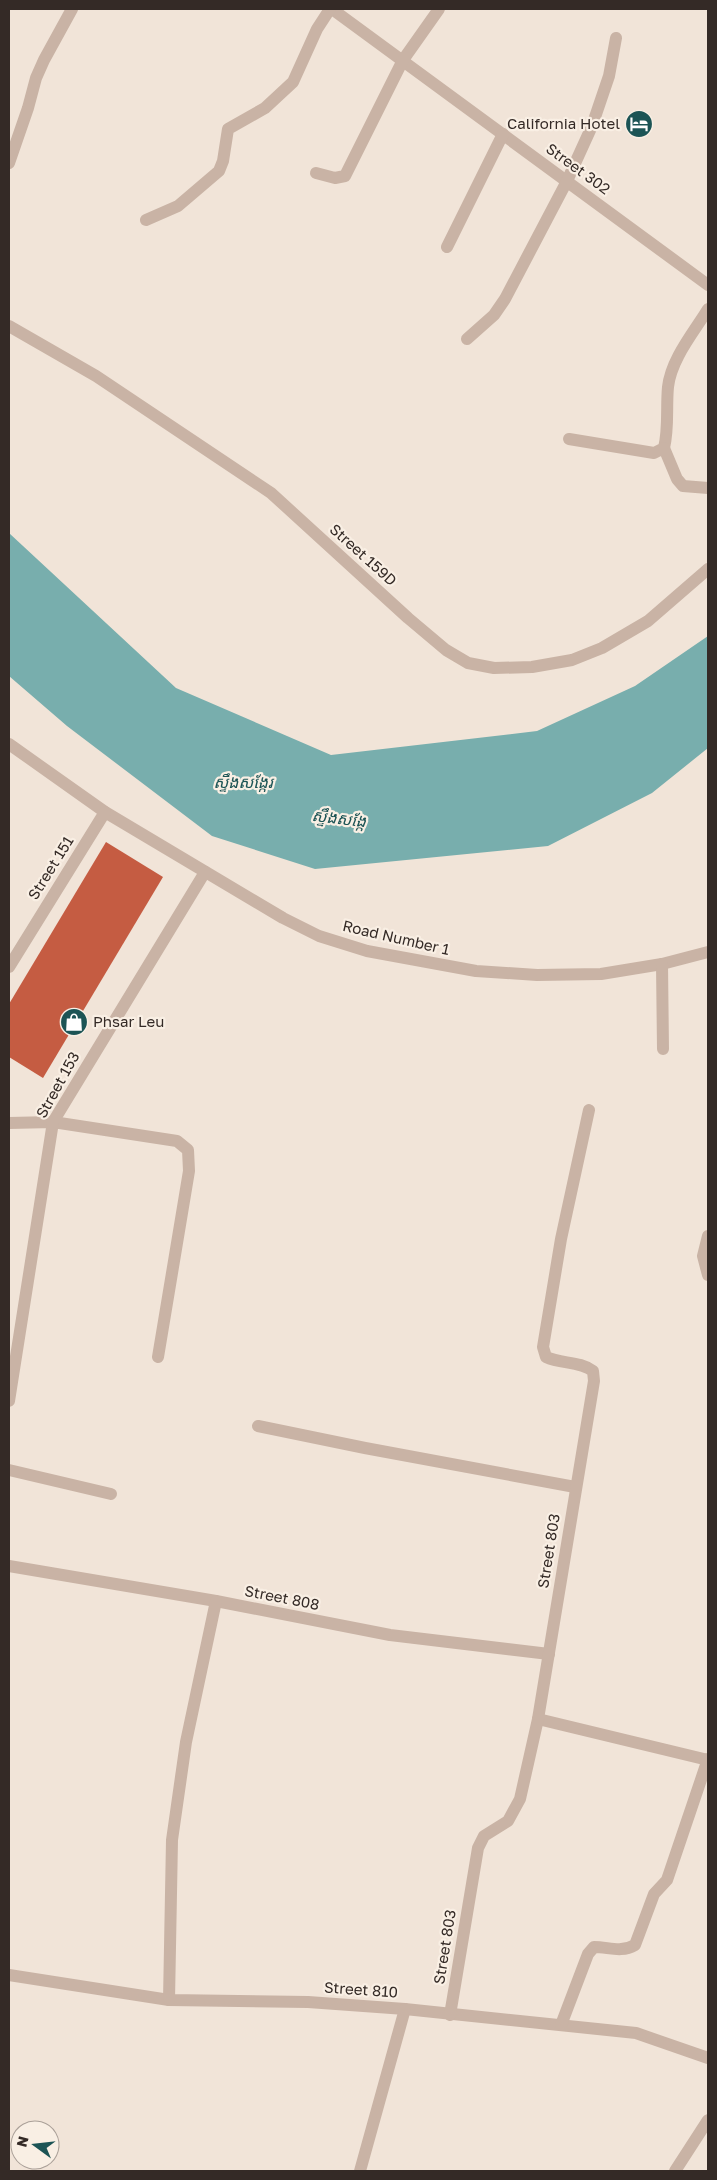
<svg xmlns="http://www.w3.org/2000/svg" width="717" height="2180" font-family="'Golos Text','Noto Sans Khmer',sans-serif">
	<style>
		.water { fill: #78aead }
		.building { fill: #c55c42 }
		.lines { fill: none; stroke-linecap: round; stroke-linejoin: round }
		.minor { stroke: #c9b3a5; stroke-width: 12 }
		.labels { text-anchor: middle; stroke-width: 4.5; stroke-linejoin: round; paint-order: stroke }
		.poi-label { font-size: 15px; fill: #342a26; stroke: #f9efe4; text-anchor: end }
		.street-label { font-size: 15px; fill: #342a26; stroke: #f9efe4 }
		.water-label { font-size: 16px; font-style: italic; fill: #1c5455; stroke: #f9efe4 }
	</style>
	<rect width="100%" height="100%" fill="#f1e4d8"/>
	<path class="water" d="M9,533L176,688L331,755L537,731L635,686L708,636V748L652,793L548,846L315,869L212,836L67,726L9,676Z"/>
	<path class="building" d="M106,842L163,877L43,1078L9,1057V1004Z"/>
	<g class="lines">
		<g class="minor">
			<path d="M332,9L708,285"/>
			<path d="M9,163L28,108L36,78L44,60L72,9"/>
			<path d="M316,173L335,178L345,176L403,60L439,9"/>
			<path d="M146,220L178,206L219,171L223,161L228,129L265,108L293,82L317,29L330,9"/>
			<path d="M447,247L503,134"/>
			<path d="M9,326L96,376L271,493L408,618L446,650L468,663L494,668L532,667L572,660L602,648L648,621L708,569"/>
			<path d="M467,339L494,315L505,299L567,181L592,126L609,76L616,38"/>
			<path d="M569,439L654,453L664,448C669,428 666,408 668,387C671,359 694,332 708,309"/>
			<path d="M664,448L677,479L683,486L708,488"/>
			<path d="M9,744L105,812L283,918L319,936L367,951L476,971L537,975L601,974L662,964L708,952"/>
			<path d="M662,964L663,1049"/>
			<path d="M9,967L105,812"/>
			<path d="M9,1123L53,1122L177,1141L188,1150L189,1171L158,1357"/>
			<path d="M708,1236L703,1256L708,1275"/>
			<path d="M9,1401L53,1122L205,872"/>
			<path d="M258,1426L365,1448L575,1487"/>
			<path d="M9,1470L111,1494"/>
			<path d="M9,1566L216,1601L390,1635L549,1654"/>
			<path d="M538,1719L708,1760"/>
			<path d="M9,1975L169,2000L308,2002L405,2009L636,2033L708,2058"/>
			<path d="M169,2000L172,1840L186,1742L216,1601"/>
			<path d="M450,2015L478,1848L484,1836L508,1821L520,1799L538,1719L594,1381L593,1371C580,1361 561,1364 546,1357L543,1347L561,1239L589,1110"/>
			<path d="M561,2025L588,1954L594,1947C609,1947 621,1953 635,1945L654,1894L667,1880L708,1759"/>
			<path d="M360,2171L405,2009"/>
			<path d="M675,2171L708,2120"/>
		</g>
	</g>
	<defs>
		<g id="hotel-disc" transform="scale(1.4375)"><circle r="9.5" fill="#1c5455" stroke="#f9efe4"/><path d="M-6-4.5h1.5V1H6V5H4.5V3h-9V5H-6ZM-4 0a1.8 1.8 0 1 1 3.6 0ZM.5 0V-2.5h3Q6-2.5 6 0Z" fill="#fff"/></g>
		<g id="shop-disc" transform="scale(1.4375)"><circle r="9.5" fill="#1c5455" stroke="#f9efe4"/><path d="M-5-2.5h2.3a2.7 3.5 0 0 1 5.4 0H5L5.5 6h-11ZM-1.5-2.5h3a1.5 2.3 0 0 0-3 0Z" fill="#fff"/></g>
	</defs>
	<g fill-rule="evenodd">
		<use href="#hotel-disc" x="639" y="124"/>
		<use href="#shop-disc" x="74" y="1022"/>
	</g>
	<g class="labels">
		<g class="poi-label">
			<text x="620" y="129">California Hotel</text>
			<text x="93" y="1027" text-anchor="start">Phsar Leu</text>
		</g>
		<g class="street-label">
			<text transform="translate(578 169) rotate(36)" y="5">Street 302</text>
			<text transform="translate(363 555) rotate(42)" y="5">Street 159D</text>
			<text transform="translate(51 868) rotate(-58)" y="5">Street 151</text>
			<text transform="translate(396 938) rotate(13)" y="5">Road Number 1</text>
			<text transform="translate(58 1085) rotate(-61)" y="5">Street 153</text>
			<text transform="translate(549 1551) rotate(-81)" y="5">Street 803</text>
			<text transform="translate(282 1598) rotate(11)" y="5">Street 808</text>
			<text transform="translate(445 1947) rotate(-81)" y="5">Street 803</text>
			<text transform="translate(361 1990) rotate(4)" y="5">Street 810</text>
		</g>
		<g class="water-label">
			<text x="243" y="788">ស្ទឹងសង្កែរ</text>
			<text transform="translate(339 818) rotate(7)" y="6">ស្ទឹងសង្កែ</text>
		</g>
	</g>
	<rect width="717" height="2180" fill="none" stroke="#342a26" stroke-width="20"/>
	<g transform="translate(35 2145) rotate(285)"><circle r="24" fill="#f9efe4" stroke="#aaa098"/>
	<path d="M0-4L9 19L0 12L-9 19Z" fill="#1c5455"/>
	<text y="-8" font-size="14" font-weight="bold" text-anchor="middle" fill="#342a26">N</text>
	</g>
</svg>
